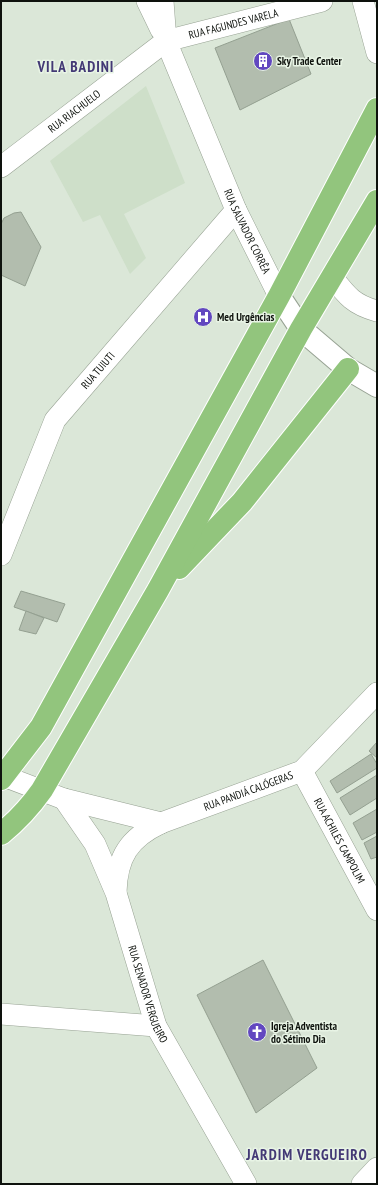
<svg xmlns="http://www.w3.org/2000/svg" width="378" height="1185" font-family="'PT Sans Narrow',sans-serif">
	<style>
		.built { fill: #cedfc9 }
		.building { fill: #b2bdae; stroke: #94a091 }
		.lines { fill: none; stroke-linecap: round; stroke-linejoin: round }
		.minor-casing { stroke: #97a293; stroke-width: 22 }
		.tertiary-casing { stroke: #97a293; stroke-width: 24 }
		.primary-casing { stroke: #fff; stroke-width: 24 }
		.minor { stroke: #fff; stroke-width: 21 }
		.tertiary { stroke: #fff; stroke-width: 22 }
		.primary { stroke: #92c57d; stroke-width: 22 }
		.labels { text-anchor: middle; stroke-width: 3; stroke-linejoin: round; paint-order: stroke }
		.street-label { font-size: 11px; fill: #0e120d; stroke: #e8f4e5 }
		.poi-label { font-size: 11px; font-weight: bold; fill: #0e120d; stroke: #e8f4e5; text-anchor: start }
		.district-label { font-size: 15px; font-weight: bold; letter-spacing: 1px; fill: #433975; stroke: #e8f4e5 }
	</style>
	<rect width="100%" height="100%" fill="#dbe7d8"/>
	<path class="built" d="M146,86L185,183L124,214L146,258L130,274L100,215L83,222L50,161Z"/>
	<g class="building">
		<path d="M289,19L311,74L240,110L215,48Z"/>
		<path d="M21,212L41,247L25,286L1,275V224L4,218L14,213Z"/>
		<path d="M21,591L65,604L57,622L14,607Z"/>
		<path d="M26,611L44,618L36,634L19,630Z"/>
		<path d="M377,742V758L369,751Z"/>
		<path d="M371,754L377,764V768L337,793L330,781Z"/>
		<path d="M377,775V798L350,815L340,798Z"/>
		<path d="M377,809V832L362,840L353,823Z"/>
		<path d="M377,836V857L371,859L364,843Z"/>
		<path d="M263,960L317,1068L256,1113L197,995Z"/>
	</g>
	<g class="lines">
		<g class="minor-casing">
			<g id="minor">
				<path d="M147,1L161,30"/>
				<path id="s1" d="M163,1L166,41L236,210L279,296"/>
				<path d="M363,1L377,53"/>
				<path id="s2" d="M1,167L166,41L322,1"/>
				<path d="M333,278C347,296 354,305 377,311"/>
				<path id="s3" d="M1,555L55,420L236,210"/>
				<path id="s4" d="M302,771L377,910"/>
				<path d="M1,775L64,799L161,823"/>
				<path id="s5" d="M64,799L95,844L116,893L156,1026L246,1184"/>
				<path id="s6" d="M116,892C117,857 129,838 161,823L302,771L377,693"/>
				<path d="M1,1014L156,1026"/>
				<path d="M362,1184L377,1168"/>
			</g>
		</g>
		<g class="tertiary-casing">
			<path id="tertiary" d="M279,296L301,329L348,369L377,386"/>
		</g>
		<g class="primary-casing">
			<g id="primary">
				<path d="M179,568L242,502L348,369"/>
				<path d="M1,779L41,727L279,296L377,109"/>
				<path d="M1,834C17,821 30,807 42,790L158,590L301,329L377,201"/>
			</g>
		</g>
		<use href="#minor" class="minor"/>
		<use href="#tertiary" class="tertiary"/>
		<use href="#primary" class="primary"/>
	</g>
	<defs>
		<g id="building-disc" transform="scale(1)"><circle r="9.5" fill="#6247c0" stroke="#e8f4e5"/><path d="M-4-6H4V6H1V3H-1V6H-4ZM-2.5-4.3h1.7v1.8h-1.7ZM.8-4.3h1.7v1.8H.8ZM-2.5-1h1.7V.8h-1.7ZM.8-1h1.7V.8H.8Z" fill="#fff"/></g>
		<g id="hospital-disc" transform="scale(1)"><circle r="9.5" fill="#6247c0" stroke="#e8f4e5"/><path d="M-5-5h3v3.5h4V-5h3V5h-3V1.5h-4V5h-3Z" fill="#fff"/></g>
		<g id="church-disc" transform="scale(1)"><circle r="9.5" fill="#6247c0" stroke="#e8f4e5"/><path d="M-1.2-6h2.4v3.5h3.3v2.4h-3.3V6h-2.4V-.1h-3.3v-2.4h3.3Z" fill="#fff"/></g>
	</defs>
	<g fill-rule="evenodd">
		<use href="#building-disc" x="263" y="61"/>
		<use href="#hospital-disc" x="203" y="317"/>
		<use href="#church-disc" x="257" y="1032"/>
	</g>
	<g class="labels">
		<g class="street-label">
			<text dy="4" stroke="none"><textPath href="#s2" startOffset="277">RUA FAGUNDES VARELA</textPath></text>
			<text dy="4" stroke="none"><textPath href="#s2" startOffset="92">RUA RIACHUELO</textPath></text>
			<text dy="4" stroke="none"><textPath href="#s1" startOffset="247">RUA SALVADOR CORRÊA</textPath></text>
			<text dy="4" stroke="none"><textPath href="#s3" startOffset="211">RUA TUIUTI</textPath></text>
			<text dy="4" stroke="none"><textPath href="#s6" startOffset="181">RUA PANDIÁ CALÓGERAS</textPath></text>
			<text dy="4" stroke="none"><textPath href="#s4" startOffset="79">RUA ACHILES CAMPOLIM</textPath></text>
			<text dy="4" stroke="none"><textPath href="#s5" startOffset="214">RUA SENADOR VERGUEIRO</textPath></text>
		</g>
		<g class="poi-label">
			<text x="277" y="65">Sky Trade Center</text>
			<text x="217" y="321">Med Urgências</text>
			<text x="271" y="1030">Igreja Adventista<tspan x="271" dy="13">do Sétimo Dia</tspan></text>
		</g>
		<g class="district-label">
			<text x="76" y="72">VILA BADINI</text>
			<text x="307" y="1160">JARDIM VERGUEIRO</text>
		</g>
	</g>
	<rect width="378" height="1185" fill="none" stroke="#0e120d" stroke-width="4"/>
</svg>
